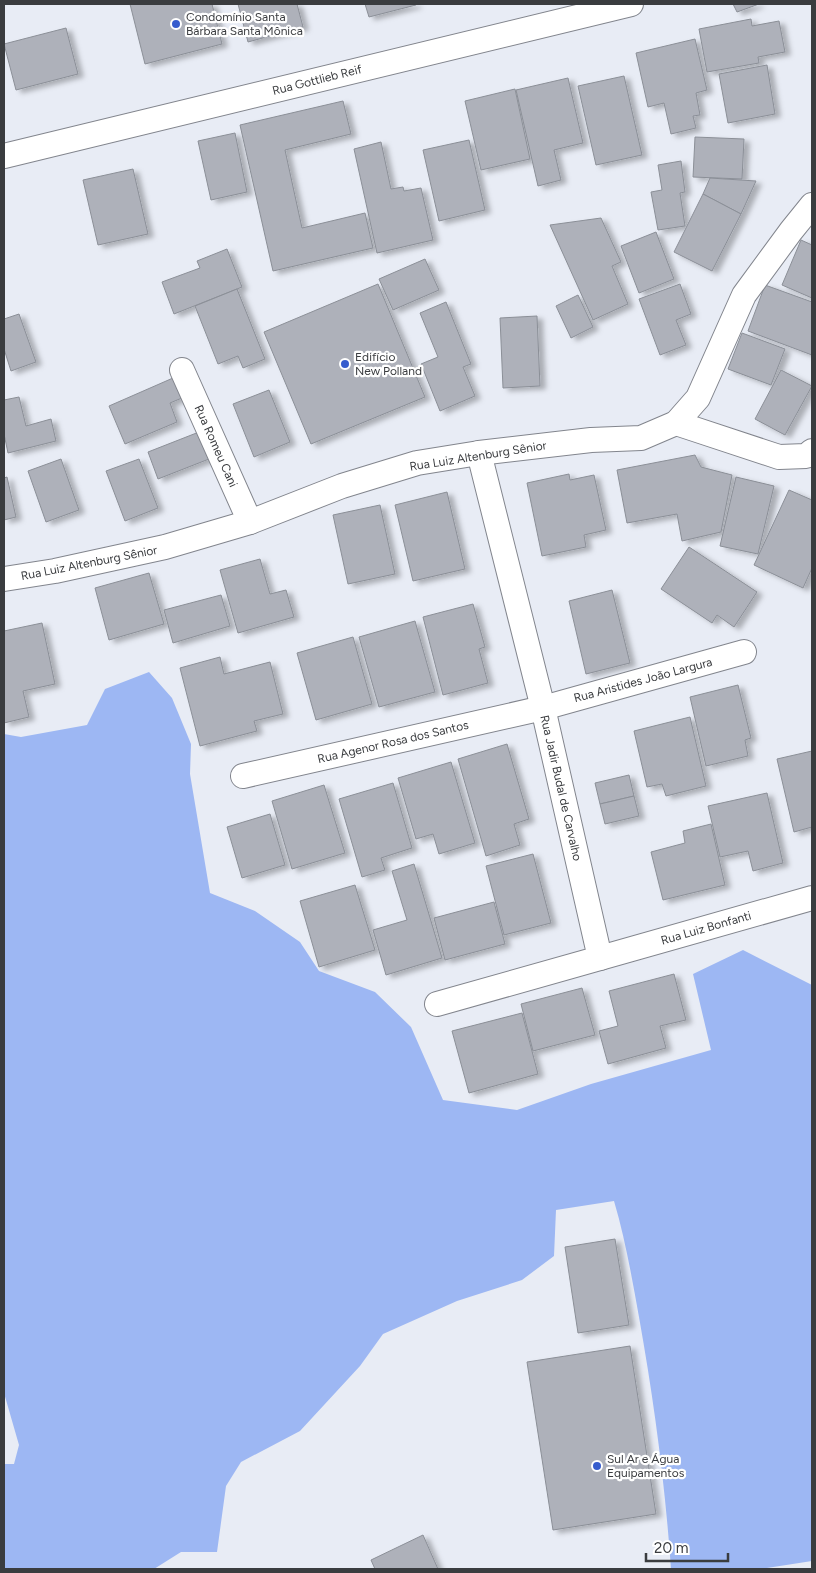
<svg xmlns="http://www.w3.org/2000/svg" width="816" height="1573" font-family="Figtree,sans-serif">
	<style>
		.forest { fill: #9db7f3 }
		.building { fill: #aeb1ba; stroke: #8b8f97; filter: url(#shadow) }
		.lines { fill: none; stroke-linecap: round; stroke-linejoin: round }
		.minor-casing { stroke: #82858d; stroke-width: 26 }
		.minor { stroke: #fff; stroke-width: 24 }
		.poi-dot { fill: #365ccd; stroke: #fff; stroke-width: 2 }
		.labels { text-anchor: middle; stroke-width: 4.5; stroke-linejoin: round; paint-order: stroke }
		.poi-label { font-size: 12px; fill: #3a3c3f; stroke: #fff; text-anchor: start }
		.street-label { font-size: 12px; fill: #3a3c3f; stroke: #fff }
	</style>
	<defs>
		<filter id="shadow"><feDropShadow dx="5.5" dy="3" stdDeviation="2.5" flood-color="#0004"/></filter>
	</defs>
	<rect width="100%" height="100%" fill="#e8ecf5"/>
	<path class="forest" d="M149,672L172,698L191,744L190,774L210,893L255,911L300,942L319,971L375,992L411,1027L443,1100L517,1110L591,1084L711,1050L693,974L743,950L812,985V1561L761,1569H671C665,1483 654,1401 639,1317C632,1278 625,1238 614,1201L556,1210L554,1256L522,1280L457,1301L383,1334L360,1366L300,1431L241,1462L226,1486L217,1552H181L154,1569H4V1464H14L19,1445L4,1393V734L21,737L87,725L105,689Z"/>
	<g class="building">
		<path d="M130,4H212L222,44L145,64Z"/>
		<path d="M238,4H297L303,27L248,42Z"/>
		<path d="M365,4H416V5L369,17Z"/>
		<path d="M733,4H759L737,12Z"/>
		<path d="M751,19L752,26L779,21L785,52L758,57L759,63L707,72L699,29Z"/>
		<path d="M66,28L78,74L16,90L4,44Z"/>
		<path d="M695,39L707,90L696,93L700,115L693,116L696,128L671,134L664,103L648,107L636,53Z"/>
		<path d="M767,65L775,114L728,123L719,74Z"/>
		<path d="M624,76L642,155L596,165L578,86Z"/>
		<path d="M568,78L583,143L554,150L561,180L538,186L516,90Z"/>
		<path d="M515,89L530,159L481,170L465,101Z"/>
		<path d="M343,101L351,134L285,150L302,228L365,213L373,248L273,271L240,125Z"/>
		<path d="M235,133L247,192L211,200L198,141Z"/>
		<path d="M695,137L744,139L742,179L693,177Z"/>
		<path d="M469,140L485,210L439,221L423,150Z"/>
		<path d="M381,142L391,189L403,187L404,191L421,188L433,240L377,253L354,149Z"/>
		<path d="M681,161L685,192L680,193L685,226L658,230L651,192L662,190L658,165Z"/>
		<path d="M133,169L148,234L98,245L83,180Z"/>
		<path d="M710,178L756,181L741,214L703,194Z"/>
		<path d="M703,194L741,214L712,271L674,252Z"/>
		<path d="M601,218L621,262L612,266L628,304L593,320L550,225Z"/>
		<path d="M656,232L674,279L639,293L621,246Z"/>
		<path d="M801,240L812,245V298L782,285Z"/>
		<path d="M227,249L242,287L174,314L162,282L200,268L197,261Z"/>
		<path d="M425,259L439,290L393,310L379,279Z"/>
		<path d="M378,284L425,397L311,444L264,332Z"/>
		<path d="M680,284L691,314L676,320L686,345L660,355L639,299Z"/>
		<path d="M765,285L812,302V355L748,331Z"/>
		<path d="M237,289L265,359L243,368L238,356L218,364L195,306Z"/>
		<path d="M578,295L593,327L571,338L556,306Z"/>
		<path d="M446,302L471,364L463,367L475,396L440,411L421,364L438,357L420,313Z"/>
		<path d="M19,314L36,362L11,371L4,349V319Z"/>
		<path d="M537,316L540,386L503,388L500,318Z"/>
		<path d="M742,333L785,349L771,385L728,369Z"/>
		<path d="M781,370L812,386L785,435L755,419Z"/>
		<path d="M173,378L182,398L170,403L177,422L125,444L109,406Z"/>
		<path d="M269,390L290,442L254,457L233,404Z"/>
		<path d="M19,397L26,426L51,419L56,441L8,453L4,434V400Z"/>
		<path d="M199,432L209,459L158,479L148,452Z"/>
		<path d="M695,455L701,467L732,475L721,532L682,541L677,514L627,523L617,470Z"/>
		<path d="M61,459L79,510L46,522L28,471Z"/>
		<path d="M139,459L158,508L125,521L106,471Z"/>
		<path d="M569,474L570,480L594,475L606,530L584,535L586,547L542,556L527,483Z"/>
		<path d="M7,477L16,517L4,520V478Z"/>
		<path d="M736,477L774,486L758,554L720,546Z"/>
		<path d="M789,490L812,500V568L803,588L754,565Z"/>
		<path d="M447,492L465,569L413,581L395,505Z"/>
		<path d="M380,505L395,574L348,584L333,515Z"/>
		<path d="M689,547L757,592L734,627L717,615L712,623L661,589Z"/>
		<path d="M260,559L270,594L286,590L294,617L238,633L220,570Z"/>
		<path d="M149,573L164,624L109,640L95,588Z"/>
		<path d="M612,590L630,663L586,674L569,601Z"/>
		<path d="M221,595L230,626L173,643L164,610Z"/>
		<path d="M473,604L485,647L479,649L488,683L443,695L423,617Z"/>
		<path d="M415,621L435,692L379,707L359,637Z"/>
		<path d="M42,623L55,684L23,691L29,717L4,723V631Z"/>
		<path d="M353,637L372,704L316,720L297,653Z"/>
		<path d="M220,657L224,674L270,662L283,714L254,721L257,731L200,746L180,668Z"/>
		<path d="M738,685L751,738L745,740L748,756L706,766L690,697Z"/>
		<path d="M690,717L706,786L666,796L662,784L647,787L634,731Z"/>
		<path d="M507,744L529,819L514,824L520,845L486,856L458,759Z"/>
		<path d="M812,751V827L794,832L777,759Z"/>
		<path d="M451,762L475,843L439,854L433,834L416,839L398,778Z"/>
		<path d="M629,775L634,796L600,804L595,783Z"/>
		<path d="M393,783L412,848L381,858L385,870L362,877L339,799Z"/>
		<path d="M324,785L345,853L292,869L272,801Z"/>
		<path d="M767,793L783,863L753,871L748,851L720,857L708,806Z"/>
		<path d="M634,796L639,816L605,824L600,804Z"/>
		<path d="M270,814L285,865L242,878L227,827Z"/>
		<path d="M711,824L725,885L663,900L651,852L685,843L683,831Z"/>
		<path d="M533,854L551,923L504,935L486,866Z"/>
		<path d="M414,864L442,958L386,975L373,930L407,920L392,871Z"/>
		<path d="M355,885L375,950L319,967L300,901Z"/>
		<path d="M494,902L505,944L445,960L434,918Z"/>
		<path d="M674,974L686,1020L660,1026L666,1048L608,1064L599,1031L618,1026L609,991Z"/>
		<path d="M582,988L595,1035L533,1051L521,1004Z"/>
		<path d="M522,1013L538,1074L469,1093L452,1031Z"/>
		<path d="M615,1239L629,1325L578,1333L565,1247Z"/>
		<path d="M630,1346L656,1514L553,1530L527,1362Z"/>
		<path d="M423,1535L438,1569H375L371,1560Z"/>
	</g>
	<g class="lines">
		<g class="minor-casing">
			<g id="minor">
				<path d="M4,156L631,4"/>
				<path d="M182,370L250,522"/>
				<path d="M676,423L779,457L806,456L812,451"/>
				<path d="M4,579L55,571L165,547L250,522L342,486L417,463L479,453L591,440L641,438L676,423L698,398L744,295L791,231L812,205"/>
				<path d="M243,776L543,708L744,652"/>
				<path d="M600,958L812,898"/>
				<path d="M437,1004L600,958L543,708L479,453"/>
			</g>
		</g>
		<use href="#minor" class="minor"/>
	</g>
	<g class="poi-dot">
		<circle cx="176" cy="24" r="5"/>
		<circle cx="345" cy="364" r="5"/>
		<circle cx="597" cy="1466" r="5"/>
	</g>
	<g class="labels">
		<g class="poi-label">
			<text x="186" y="21">Condomínio Santa<tspan x="186" dy="14">Bárbara Santa Mônica</tspan></text>
			<text x="355" y="361">Edifício<tspan x="355" dy="14">New Polland</tspan></text>
			<text x="607" y="1463">Sul Ar e Água<tspan x="607" dy="14">Equipamentos</tspan></text>
		</g>
		<g class="street-label">
			<text transform="translate(317 80) rotate(-14)" y="4">Rua Gottlieb Reif</text>
			<text transform="translate(216 446) rotate(66)" y="4">Rua Romeu Cani</text>
			<text transform="translate(478 456) rotate(-9)" y="4">Rua Luiz Altenburg Sênior</text>
			<text transform="translate(89 563) rotate(-11)" y="4">Rua Luiz Altenburg Sênior</text>
			<text transform="translate(643 680) rotate(-15)" y="4">Rua Aristides João Largura</text>
			<text transform="translate(393 742) rotate(-13)" y="4">Rua Agenor Rosa dos Santos</text>
			<text transform="translate(561 788) rotate(77)" y="4">Rua Jadir Budal de Carvalho</text>
			<text transform="translate(706 928) rotate(-16)" y="4">Rua Luiz Bonfanti</text>
		</g>
	</g>
	<rect width="816" height="1573" fill="none" stroke="#3a3c3f" stroke-width="10"/>
	<path d="M646 1553v8h82v-8" fill="none" stroke="#3a3c3f" stroke-width="2.5"/>
	<text x="654" y="1553" font-size="15" fill="#3a3c3f" stroke="#ffffff" stroke-width="4" paint-order="stroke">20 m</text>
</svg>
